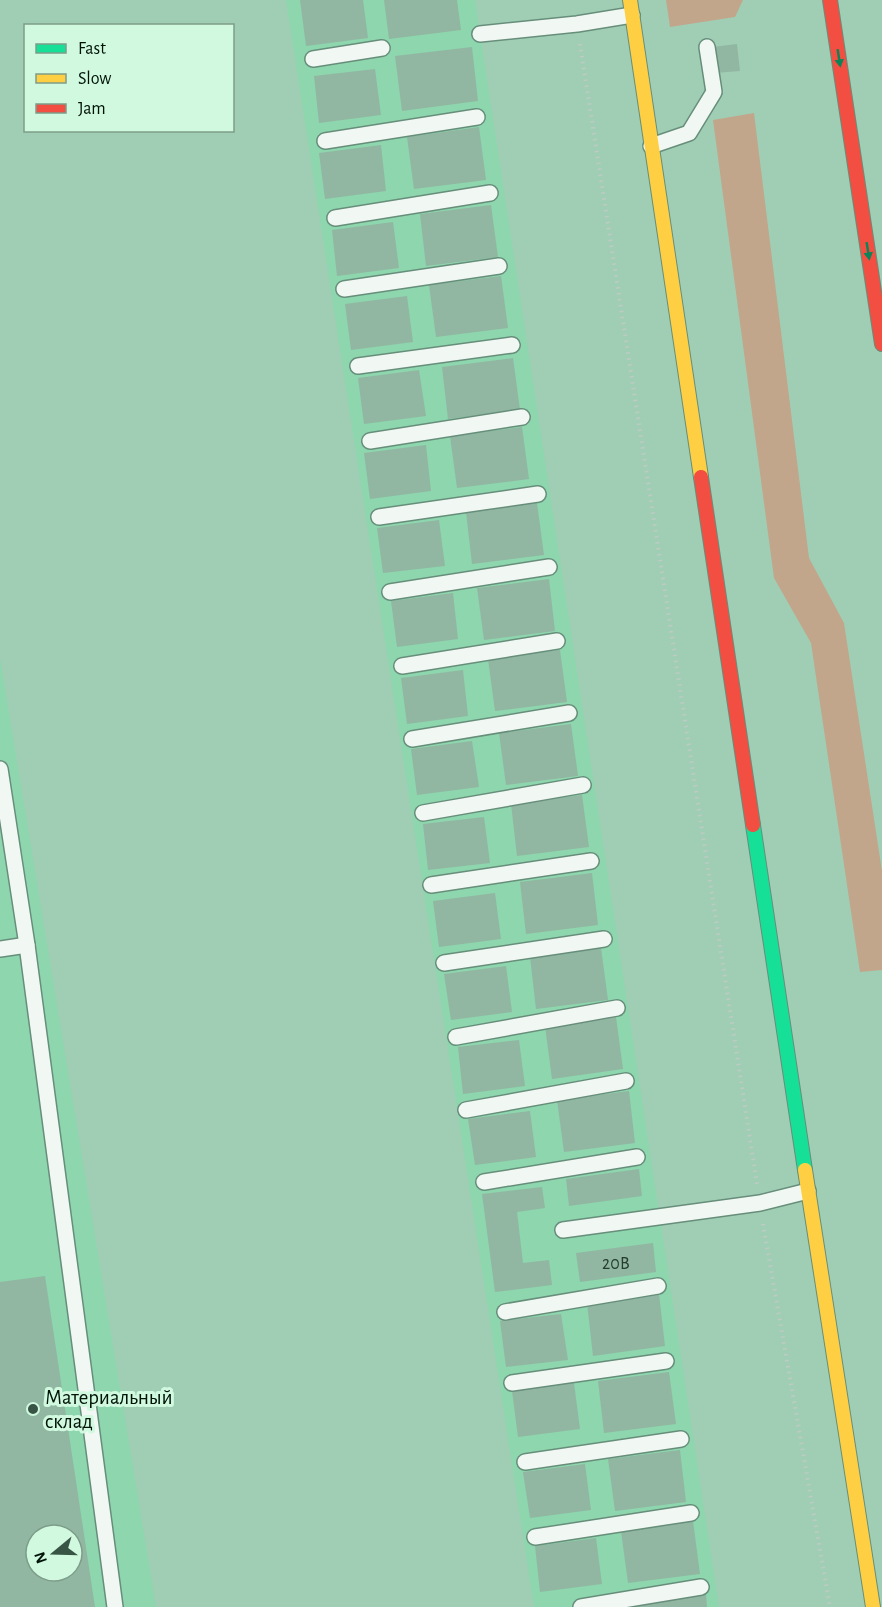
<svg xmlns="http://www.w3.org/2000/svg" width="882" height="1607" font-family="'Alegreya Sans',sans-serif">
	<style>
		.built { fill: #8dd6ae; fill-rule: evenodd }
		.forest { fill: #c1a68b }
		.building { fill: #91b7a2; fill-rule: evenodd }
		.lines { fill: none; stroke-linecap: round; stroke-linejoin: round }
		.lane-casing { stroke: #678e7a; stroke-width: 18 }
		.fast-casing { stroke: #678e7a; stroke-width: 16 }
		.slow-casing { stroke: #678e7a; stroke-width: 16 }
		.jam-casing { stroke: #678e7a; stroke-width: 16 }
		.path { stroke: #bdcbc3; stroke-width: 4; stroke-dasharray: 1.5 4.5; stroke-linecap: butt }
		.lane { stroke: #f1f8f4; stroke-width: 15 }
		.fast { stroke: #16e098; stroke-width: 14 }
		.slow { stroke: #ffcf43; stroke-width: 14 }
		.jam { stroke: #f24e42; stroke-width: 14 }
		.oneway { fill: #0c8457 }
		.poi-dot { fill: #385444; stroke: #d0f9e0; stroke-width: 2 }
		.labels { text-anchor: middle; stroke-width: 6; stroke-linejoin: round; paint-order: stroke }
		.number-label { font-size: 18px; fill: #253d2e }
		.poi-label { font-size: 21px; fill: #001307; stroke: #d0f9e0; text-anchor: start }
	</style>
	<rect width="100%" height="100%" fill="#a0ceb4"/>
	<g class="built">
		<path d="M286,0H475L719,1607H534Z"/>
		<path d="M0,658L156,1607H0ZM36,1535H72V1571H36Z"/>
	</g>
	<g class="forest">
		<path d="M666,0H743L735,17L670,27Z"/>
		<path d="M754,113L809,558L844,623L882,871V970L860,972L811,643L774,578L713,120Z"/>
	</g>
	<g class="building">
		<path d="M300,0H363L368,38L306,46Z"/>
		<path d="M384,0H457L461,30L389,39Z"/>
		<path d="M737,44L740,71L715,73L712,47Z"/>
		<path d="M472,47L478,101L402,111L395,56Z"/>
		<path d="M375,69L381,115L319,123L314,76Z"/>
		<path d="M479,127L486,180L414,189L407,137Z"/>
		<path d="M381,145L386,191L325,199L319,153Z"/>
		<path d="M491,205L498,257L426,266L420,214Z"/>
		<path d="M393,222L399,268L337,276L332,230Z"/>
		<path d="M501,276L508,328L436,337L429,285Z"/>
		<path d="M407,296L413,342L351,350L345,304Z"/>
		<path d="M513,358L520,410L448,419L442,367Z"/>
		<path d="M419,370L426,416L364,424L358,378Z"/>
		<path d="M522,427L529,479L457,488L450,436Z"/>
		<path d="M426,445L431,491L370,499L364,453Z"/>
		<path d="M537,503L544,555L472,564L466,512Z"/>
		<path d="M439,520L445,566L383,573L377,528Z"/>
		<path d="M549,579L555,631L484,640L477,588Z"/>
		<path d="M453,593L458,639L397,647L391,601Z"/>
		<path d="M560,650L567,702L495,711L488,659Z"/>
		<path d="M463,670L468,716L407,724L401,678Z"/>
		<path d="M571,724L578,776L506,785L499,733Z"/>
		<path d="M472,741L479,787L417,795L411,749Z"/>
		<path d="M582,795L589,847L517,856L511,804Z"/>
		<path d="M484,817L490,863L428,870L423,824Z"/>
		<path d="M592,873L598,925L526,934L520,882Z"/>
		<path d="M495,893L501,939L439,947L433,901Z"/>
		<path d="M601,948L608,1000L536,1009L530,957Z"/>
		<path d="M506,966L512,1012L451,1020L444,974Z"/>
		<path d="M616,1017L623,1069L552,1079L545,1026Z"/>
		<path d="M519,1040L525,1086L463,1094L458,1047Z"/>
		<path d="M629,1091L635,1143L564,1152L557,1100Z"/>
		<path d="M530,1111L536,1157L475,1165L468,1119Z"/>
		<path d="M639,1169L642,1196L569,1206L566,1179Z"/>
		<path d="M542,1187L545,1208L517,1212L523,1263L549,1260L552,1285L495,1292L482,1194Z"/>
		<path d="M653,1243L656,1272L580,1282L576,1253Z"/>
		<path d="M45,1276L95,1607H0V1282ZM36,1535H72V1571H36Z"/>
		<path d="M659,1294L665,1346L593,1356L587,1303Z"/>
		<path d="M561,1314L568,1360L506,1367L500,1321Z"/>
		<path d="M669,1372L676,1424L604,1433L598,1381Z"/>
		<path d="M574,1383L580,1429L518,1437L512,1391Z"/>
		<path d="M680,1450L686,1502L615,1511L608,1459Z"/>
		<path d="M585,1464L591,1510L530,1518L523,1472Z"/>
		<path d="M693,1521L700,1574L628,1583L621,1531Z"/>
		<path d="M596,1538L602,1584L540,1592L535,1546Z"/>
		<path d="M706,1595L707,1607H634V1604Z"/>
	</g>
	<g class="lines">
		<g class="lane-casing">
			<g id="lane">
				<path d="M480,34L577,24L632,15"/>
				<path d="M313,59L382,48"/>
				<path d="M325,141L477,117"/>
				<path d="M651,146L689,133L714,92L707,47"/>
				<path d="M335,218L490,193"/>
				<path d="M344,289L499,266"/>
				<path d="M358,366L512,345"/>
				<path d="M370,441L522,417"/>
				<path d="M379,517L538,494"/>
				<path d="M390,592L549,567"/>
				<path d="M402,666L557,641"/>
				<path d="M412,739L569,713"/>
				<path d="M0,769L27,945L115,1607"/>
				<path d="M423,813L583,785"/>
				<path d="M431,885L591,861"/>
				<path d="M0,949L27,945"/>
				<path d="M444,963L604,939"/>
				<path d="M456,1037L617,1008"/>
				<path d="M466,1110L626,1081"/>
				<path d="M484,1182L637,1157"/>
				<path d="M563,1230L760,1203L808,1191"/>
				<path d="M505,1312L658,1286"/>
				<path d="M512,1383L666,1361"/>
				<path d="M525,1462L681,1439"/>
				<path d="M535,1537L691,1513"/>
				<path d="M581,1607L701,1587"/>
			</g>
		</g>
		<g class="fast-casing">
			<path id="fast" d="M753,825L805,1170"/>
		</g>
		<g class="slow-casing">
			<g id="slow">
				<path d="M630,0L701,477"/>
				<path d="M805,1170L873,1607"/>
			</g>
		</g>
		<g class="jam-casing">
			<g id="jam">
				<path d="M830,0L882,344"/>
				<path d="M701,477L753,825"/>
			</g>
		</g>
		<g class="path">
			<path d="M580,44L757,1184"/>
			<path d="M763,1224L830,1607"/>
		</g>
		<use href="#lane" class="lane"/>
		<use href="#fast" class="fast"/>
		<use href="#slow" class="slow"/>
		<use href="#jam" class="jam"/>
	</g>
	<defs><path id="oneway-solid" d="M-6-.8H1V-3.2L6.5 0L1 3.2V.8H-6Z" transform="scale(1.5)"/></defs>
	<g class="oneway">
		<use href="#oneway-solid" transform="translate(839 58) rotate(81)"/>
		<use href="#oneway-solid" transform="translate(868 251) rotate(81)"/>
	</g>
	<circle class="poi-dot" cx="33" cy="1409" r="6"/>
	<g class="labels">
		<g class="number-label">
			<text x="616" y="1269">20В</text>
		</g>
		<g class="poi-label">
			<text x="45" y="1404">Материальный<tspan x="45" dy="24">склад</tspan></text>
		</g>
	</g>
	<rect x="24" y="24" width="210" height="108" fill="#d0f9e0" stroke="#7d9d89" stroke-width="1.5"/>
	<rect x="36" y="44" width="30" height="9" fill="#16e098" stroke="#7d9d89" stroke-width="1.5"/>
	<text x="78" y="54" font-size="18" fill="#001307">Fast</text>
	<rect x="36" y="74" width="30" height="9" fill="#ffcf43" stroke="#7d9d89" stroke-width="1.5"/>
	<text x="78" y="84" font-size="18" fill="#001307">Slow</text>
	<rect x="36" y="104" width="30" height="9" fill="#f24e42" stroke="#7d9d89" stroke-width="1.5"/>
	<text x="78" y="114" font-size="18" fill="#001307">Jam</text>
	<g transform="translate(54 1553) rotate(251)"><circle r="28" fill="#d0f9e0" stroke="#7d9d89" stroke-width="1.5"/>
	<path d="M0-4.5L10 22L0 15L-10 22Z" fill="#385444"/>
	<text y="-9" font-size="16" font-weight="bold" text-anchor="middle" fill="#001307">N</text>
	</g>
</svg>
